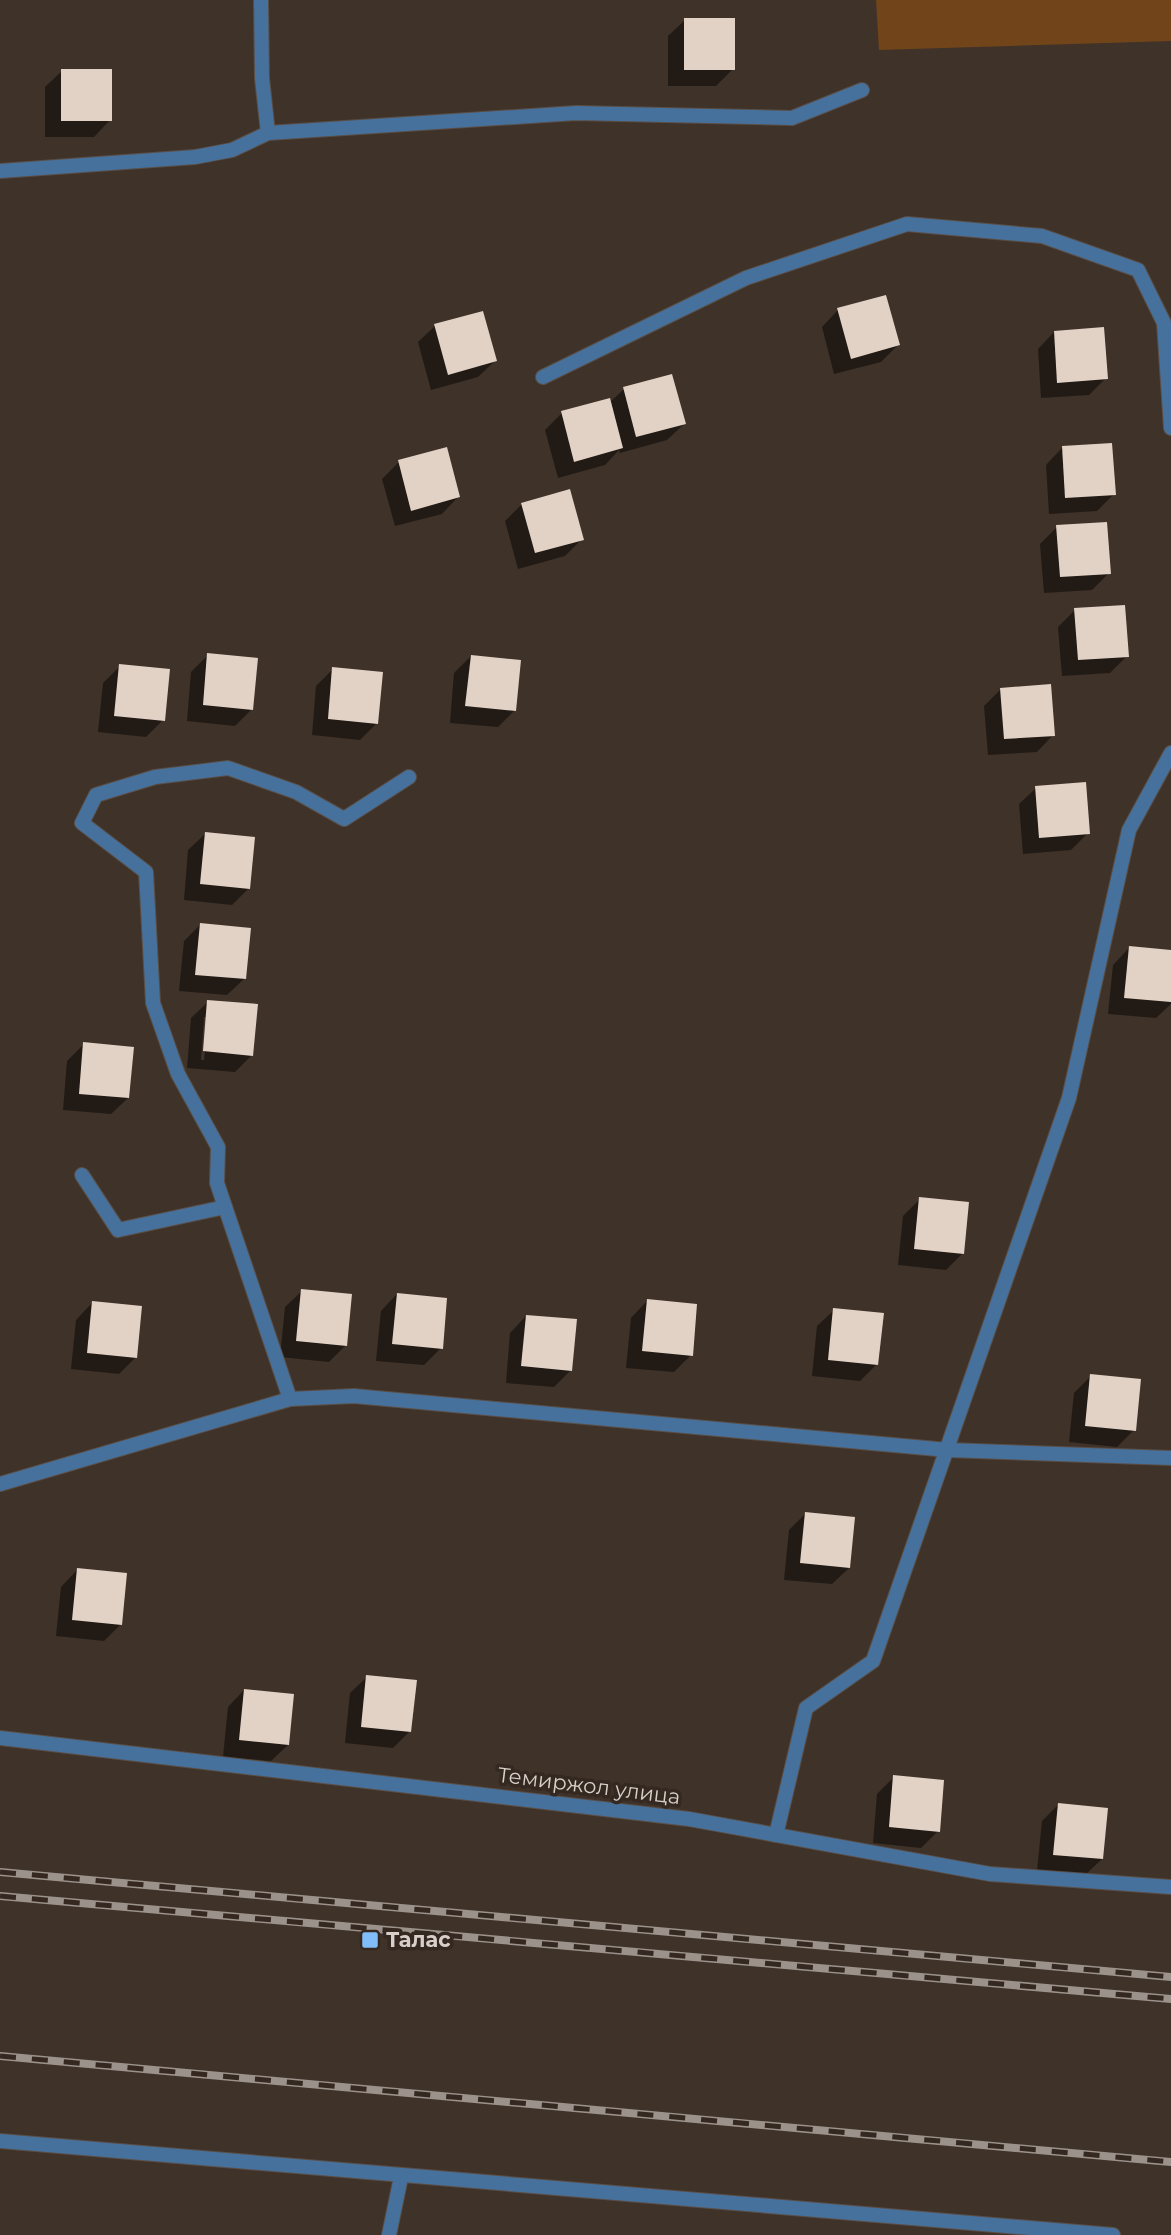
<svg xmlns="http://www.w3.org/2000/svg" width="1171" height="2235" font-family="Montserrat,sans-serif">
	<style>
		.green { fill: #71441a }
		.shadow { fill: #0007; fill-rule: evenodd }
		.building { fill: #e2d2c6 }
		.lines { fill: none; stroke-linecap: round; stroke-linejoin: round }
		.service-casing { stroke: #5a4e46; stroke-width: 16 }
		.minor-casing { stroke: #5a4e46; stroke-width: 16 }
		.service { stroke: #46719c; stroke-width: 14 }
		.minor { stroke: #46719c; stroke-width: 14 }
		.rail-casing { stroke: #9b928b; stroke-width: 8 }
		.rail { stroke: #342820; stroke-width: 5; stroke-dasharray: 16; stroke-linecap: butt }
		.poi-dot { fill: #80bdfa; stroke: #342820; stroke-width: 2.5 }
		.labels { text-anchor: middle; stroke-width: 7; stroke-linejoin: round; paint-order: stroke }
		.street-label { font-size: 21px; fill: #d7cfca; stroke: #342820 }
		.poi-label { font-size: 21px; font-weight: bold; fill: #d7cfca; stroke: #342820; text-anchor: start }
	</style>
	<rect width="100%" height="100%" fill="#3f3229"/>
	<path class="green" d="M876,0H1171V41L879,50Z"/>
	<g class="shadow">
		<path d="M685,20L733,69L716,86H668V36Z"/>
		<path d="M62,71L110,120L94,137H45V87Z"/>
		<path d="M838,310L898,345L881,362L834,374L822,327Z"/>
		<path d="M435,326L495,361L478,377L431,390L418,342Z"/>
		<path d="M1054,332L1106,378L1089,395L1041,398L1038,349Z"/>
		<path d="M624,389L684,424L667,440L620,453L619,450L605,465L558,478L545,430L562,413L609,403Z"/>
		<path d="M1062,448L1114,494L1097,511L1049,514L1046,465Z"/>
		<path d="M399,462L458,497L442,514L395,526L382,479Z"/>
		<path d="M522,504L582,539L565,556L518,569L505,521Z"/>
		<path d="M1057,527L1109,573L1092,590L1044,593L1040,544Z"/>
		<path d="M1075,610L1127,656L1110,673L1062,676L1058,627Z"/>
		<path d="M208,655L252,709L235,726L187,721L191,672Z"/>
		<path d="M471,656L514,711L498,727L450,723L454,673Z"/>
		<path d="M120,666L163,720L146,737L98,732L103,683Z"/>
		<path d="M333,669L377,723L360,740L312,735L316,686Z"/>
		<path d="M1001,689L1053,735L1037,752L988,755L984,706Z"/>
		<path d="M1036,788L1088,833L1071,850L1023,854L1019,804Z"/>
		<path d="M205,834L249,888L232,905L184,900L188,850Z"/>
		<path d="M201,924L244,979L227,995L179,991L184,941Z"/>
		<path d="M1129,948L1171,952V1004L1156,1018L1108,1014L1113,965Z"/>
		<path d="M208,1002L252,1055L235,1072L187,1068L191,1018ZM204,1017H208L204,1060H201Z"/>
		<path d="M84,1044L128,1098L111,1114L63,1110L67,1061Z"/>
		<path d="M920,1199L963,1253L946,1270L898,1265L903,1216Z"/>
		<path d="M302,1291L346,1345L329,1362L280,1357L285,1307Z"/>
		<path d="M397,1294L441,1348L424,1365L376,1361L381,1311Z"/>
		<path d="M647,1301L691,1355L674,1372L626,1368L631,1318Z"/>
		<path d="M92,1303L136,1357L119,1374L71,1369L76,1320Z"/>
		<path d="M834,1310L877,1364L860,1381L812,1376L817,1326Z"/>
		<path d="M526,1316L570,1371L554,1387L506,1383L510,1333Z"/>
		<path d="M1091,1376L1134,1430L1117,1447L1069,1442L1074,1393Z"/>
		<path d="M805,1514L849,1568L832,1584L784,1580L789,1530Z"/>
		<path d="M77,1570L121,1624L104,1641L56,1636L61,1587Z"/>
		<path d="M367,1677L410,1731L393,1748L345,1743L350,1693Z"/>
		<path d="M244,1690L288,1745L271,1761L223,1757L228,1707Z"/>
		<path d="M894,1777L938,1831L921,1848L873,1843L877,1794Z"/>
		<path d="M1058,1805L1102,1859L1085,1875L1037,1871L1042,1821Z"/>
	</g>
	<g class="building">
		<rect x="684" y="18" width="51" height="52"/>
		<rect x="61" y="69" width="51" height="52"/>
		<path d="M886,295L900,345L851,359L837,308Z"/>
		<path d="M483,311L497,361L448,375L434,324Z"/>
		<path d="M1104,327L1108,379L1057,383L1054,331Z"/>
		<path d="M672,374L686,424L636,437L623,387Z"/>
		<path d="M610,398L623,448L574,462L561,411Z"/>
		<path d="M1112,443L1116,495L1065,498L1062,446Z"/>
		<path d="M447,447L460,497L411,511L398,460Z"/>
		<path d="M570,489L584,540L535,553L521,503Z"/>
		<path d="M1107,522L1111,574L1060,577L1056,525Z"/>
		<path d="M1125,605L1129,657L1078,660L1074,608Z"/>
		<path d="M207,653L258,658L253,710L203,705Z"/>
		<path d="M471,655L521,660L516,711L465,706Z"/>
		<path d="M119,664L170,669L165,721L114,716Z"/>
		<path d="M332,667L383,672L378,724L328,719Z"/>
		<path d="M1051,684L1055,736L1004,739L1000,688Z"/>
		<path d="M1086,782L1090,834L1039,838L1035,786Z"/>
		<path d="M205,832L255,837L250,889L200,884Z"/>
		<path d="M200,923L251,928L246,979L195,975Z"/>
		<path d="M1129,946L1171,950V1002L1124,998Z"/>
		<path d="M207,1000L258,1004L253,1056L203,1051Z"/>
		<path d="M83,1042L134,1047L129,1098L79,1094Z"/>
		<path d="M919,1197L969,1202L964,1254L914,1249Z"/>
		<path d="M301,1289L352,1294L347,1346L296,1341Z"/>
		<path d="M397,1293L447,1298L443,1349L392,1344Z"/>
		<path d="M647,1299L697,1304L693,1356L642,1351Z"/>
		<path d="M92,1301L142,1306L137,1358L87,1353Z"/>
		<path d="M833,1308L884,1313L878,1365L828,1360Z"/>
		<path d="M526,1315L577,1319L572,1371L521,1366Z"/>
		<path d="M1090,1374L1141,1379L1136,1431L1085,1426Z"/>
		<path d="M805,1512L855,1517L850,1568L800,1563Z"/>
		<path d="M77,1568L127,1573L122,1625L72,1620Z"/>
		<path d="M366,1675L417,1680L411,1732L361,1727Z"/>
		<path d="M244,1689L294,1694L289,1745L239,1740Z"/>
		<path d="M893,1775L944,1780L940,1832L889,1827Z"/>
		<path d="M1058,1803L1108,1808L1103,1859L1053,1855Z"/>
	</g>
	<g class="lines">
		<g class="service-casing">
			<g id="service">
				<path d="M268,133L576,113L792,118L862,90"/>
				<path d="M0,171L195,157L232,150L268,133L262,78L261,0"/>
				<path d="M543,377L746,278L907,224L1042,236L1138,270L1164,323L1171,428"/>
				<path d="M82,1175L118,1230L225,1207"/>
				<path d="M290,1399L217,1183L218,1147L178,1074L153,1003L146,872L82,823L96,795L155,777L228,768L296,792L344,819L409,777"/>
				<path d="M776,1835L806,1708L873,1661L1069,1098L1129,830L1171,753"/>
				<path d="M0,2141L1113,2235"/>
				<path d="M389,2235L401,2177"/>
			</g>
		</g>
		<g class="minor-casing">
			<g id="minor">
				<path d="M0,1484L290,1399L354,1396L948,1450L1171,1458"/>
				<path d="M0,1738L689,1819L990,1874L1171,1887"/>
			</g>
		</g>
		<use href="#service" class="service"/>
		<use href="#minor" class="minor"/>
		<g class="rail-casing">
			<g id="rail">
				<path d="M0,1872L1171,1977"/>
				<path d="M0,1896L1171,1999"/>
				<path d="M0,2056L1171,2162"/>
			</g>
		</g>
		<use href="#rail" class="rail"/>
	</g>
	<rect class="poi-dot" x="361" y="1931" width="18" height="18" rx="3.5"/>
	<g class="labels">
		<g class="street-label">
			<text transform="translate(589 1786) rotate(7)" y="7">Темиржол улица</text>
		</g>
		<g class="poi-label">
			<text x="386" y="1947">Талас</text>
		</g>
	</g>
</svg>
